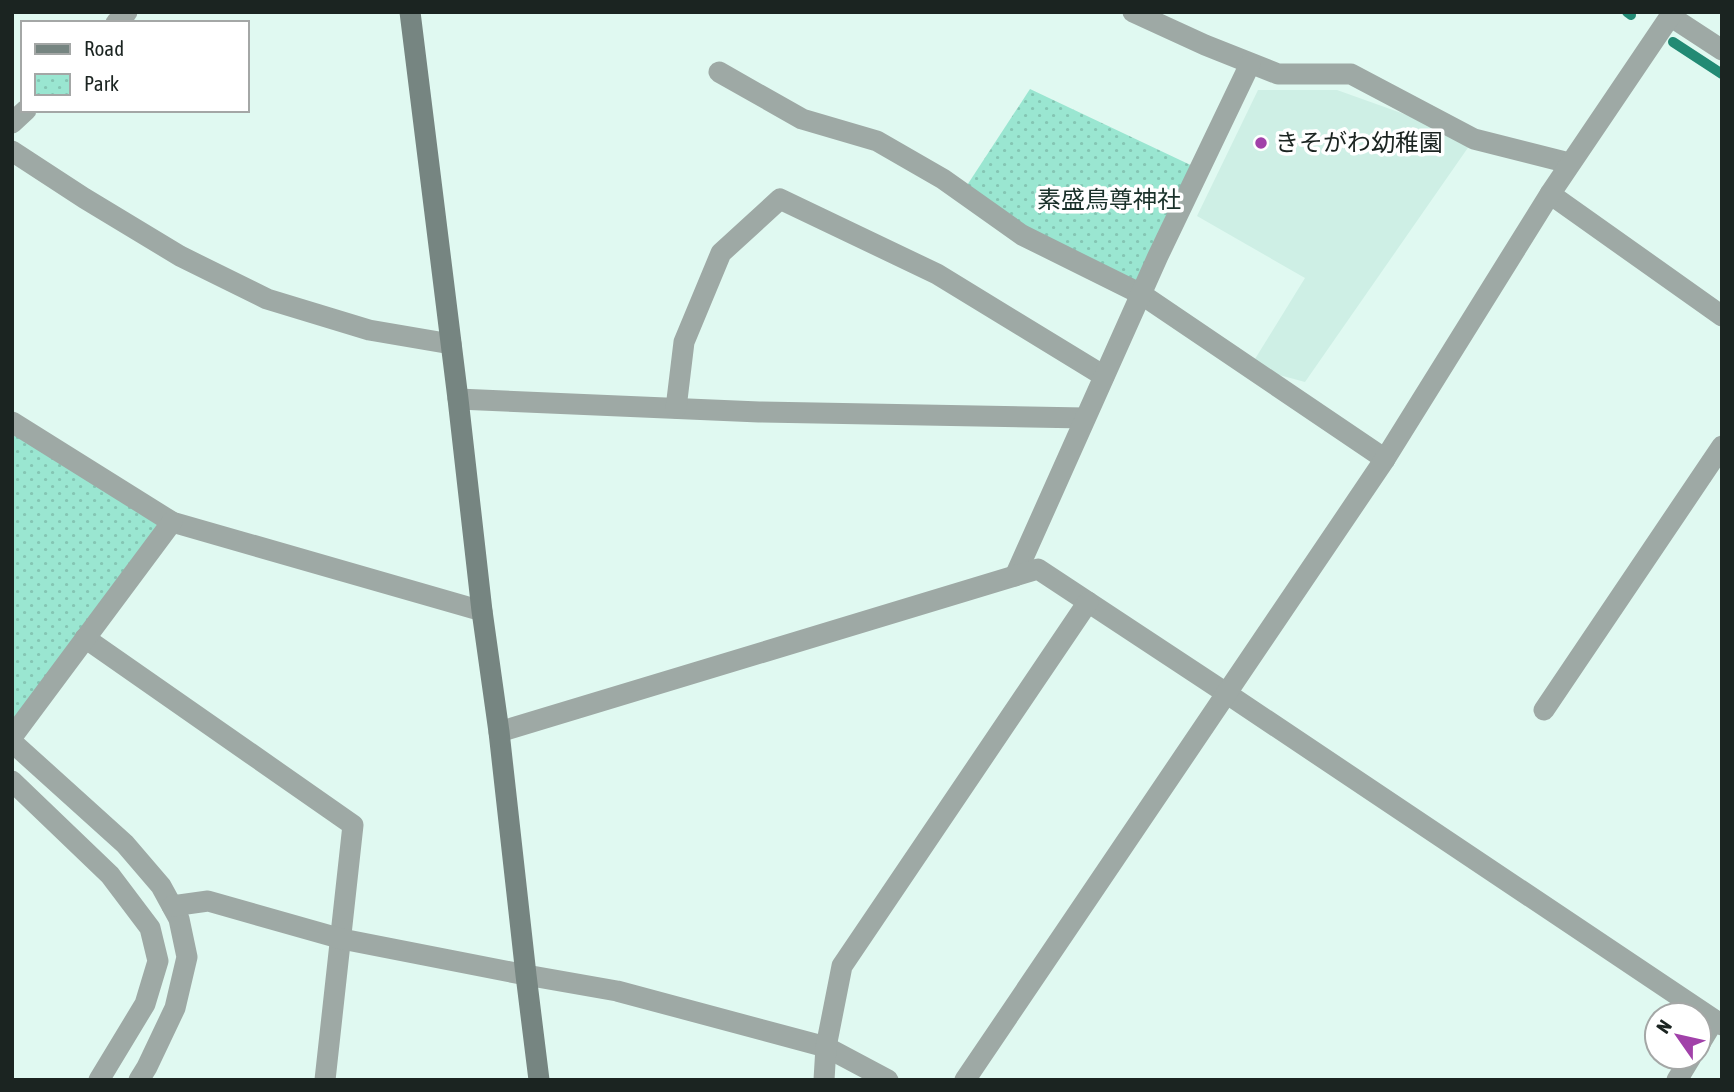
<svg xmlns="http://www.w3.org/2000/svg" width="1734" height="1092" font-family="'Asap Condensed','Noto Sans JP',sans-serif">
	<style>
		.built { fill: #ceefe5 }
		.park { fill: url(#park-dots) }
		.lines { fill: none; stroke-linecap: round; stroke-linejoin: round }
		.stream { stroke: #228a74; stroke-width: 10 }
		.street { stroke: #9ea9a5; stroke-width: 21 }
		.secondary { stroke: #768581; stroke-width: 21 }
		.poi-dot { fill: #a141a9; stroke: #fff; stroke-width: 2.5 }
		.labels { text-anchor: middle; stroke-width: 7; stroke-linejoin: round; paint-order: stroke }
		.poi-label { font-size: 24px; fill: #1b2421; stroke: #fff; text-anchor: start }
		.park-label { font-size: 24px; fill: #1a312a; stroke: #fff }
	</style>
	<defs>
		<pattern id="park-dots" width="8" height="8" patternUnits="userSpaceOnUse" patternTransform="scale(1.75)"><rect width="8" height="8" fill="#9ae6d1"/><path d="M2 2h.1M6 6h.1" fill="none" stroke="#84c5b3" stroke-width="1.8" stroke-linecap="round"/></pattern>
	</defs>
	<rect width="100%" height="100%" fill="#e0f9f1"/>
	<path class="built" d="M1258,90H1337L1474,139L1305,382L1250,367L1305,278L1197,216Z"/>
	<g class="park">
		<path d="M1030,89L1199,169L1141,294L962,193Z"/>
		<path d="M12,422L172,522L12,737Z"/>
	</g>
	<g class="lines">
		<g class="stream">
			<path d="M1627,12L1631,15"/>
			<path d="M1673,42L1722,74"/>
		</g>
		<g class="street">
			<path d="M1133,12L1205,45L1278,74H1351L1474,139L1569,163"/>
			<path d="M1670,16L1722,50"/>
			<path d="M116,23L127,12"/>
			<path d="M719,72L802,119L877,141L943,179L1022,235L1141,294L1385,459"/>
			<path d="M12,123L26,110"/>
			<path d="M12,151L84,198L180,256L267,299L369,330L451,344"/>
			<path d="M1550,194L1722,316"/>
			<path d="M458,399L759,412L1085,418"/>
			<path d="M676,408L684,342L721,253L780,199L937,274L1104,376"/>
			<path d="M12,422L172,522L482,611"/>
			<path d="M1015,576L1158,256L1250,64"/>
			<path d="M85,638L353,825L325,1080"/>
			<path d="M1544,710L1722,446"/>
			<path d="M499,732L1038,569L1226,693L1722,1025"/>
			<path d="M12,737L172,522"/>
			<path d="M12,742L125,844L161,886L179,919L187,957L175,1008L147,1067L139,1080"/>
			<path d="M12,781L110,875L150,928L158,961L145,1004L99,1080"/>
			<path d="M172,906L208,901L342,939L526,975L617,991L826,1047L888,1080"/>
			<path d="M1699,1045L1714,1020"/>
			<path d="M824,1080L826,1047L842,966L1088,602"/>
			<path d="M965,1080L1385,459L1550,194L1673,12"/>
			<path d="M1677,1080L1691,1057"/>
		</g>
		<path class="secondary" d="M410,12L458,399L482,611L499,732L526,975L539,1080"/>
	</g>
	<circle class="poi-dot" cx="1261" cy="143" r="7"/>
	<g class="labels">
		<g class="poi-label">
			<text x="1275" y="151">きそがわ幼稚園</text>
		</g>
		<g class="park-label">
			<text x="1109" y="208">素盛鳥尊神社</text>
		</g>
	</g>
	<rect width="1734" height="1092" fill="none" stroke="#1b2421" stroke-width="28"/>
	<rect x="21" y="21" width="228" height="91" fill="#ffffff" stroke="#a4a7a6" stroke-width="2"/>
	<rect x="35" y="44" width="35" height="10" fill="#768581" stroke="#a4a7a6" stroke-width="2"/>
	<text x="84" y="56" font-size="21" fill="#1b2421">Road</text>
	<rect x="35" y="74" width="35" height="21" fill="url(#park-dots)" stroke="#a4a7a6" stroke-width="2"/>
	<text x="84" y="91" font-size="21" fill="#1b2421">Park</text>
	<g transform="translate(1678 1036) rotate(304)"><circle r="33" fill="#ffffff" stroke="#a4a7a6" stroke-width="2"/>
	<path d="M0-5L12 26L0 18L-12 26Z" fill="#a141a9"/>
	<text y="-10" font-size="19" font-weight="bold" text-anchor="middle" fill="#1b2421">N</text>
	</g>
</svg>
